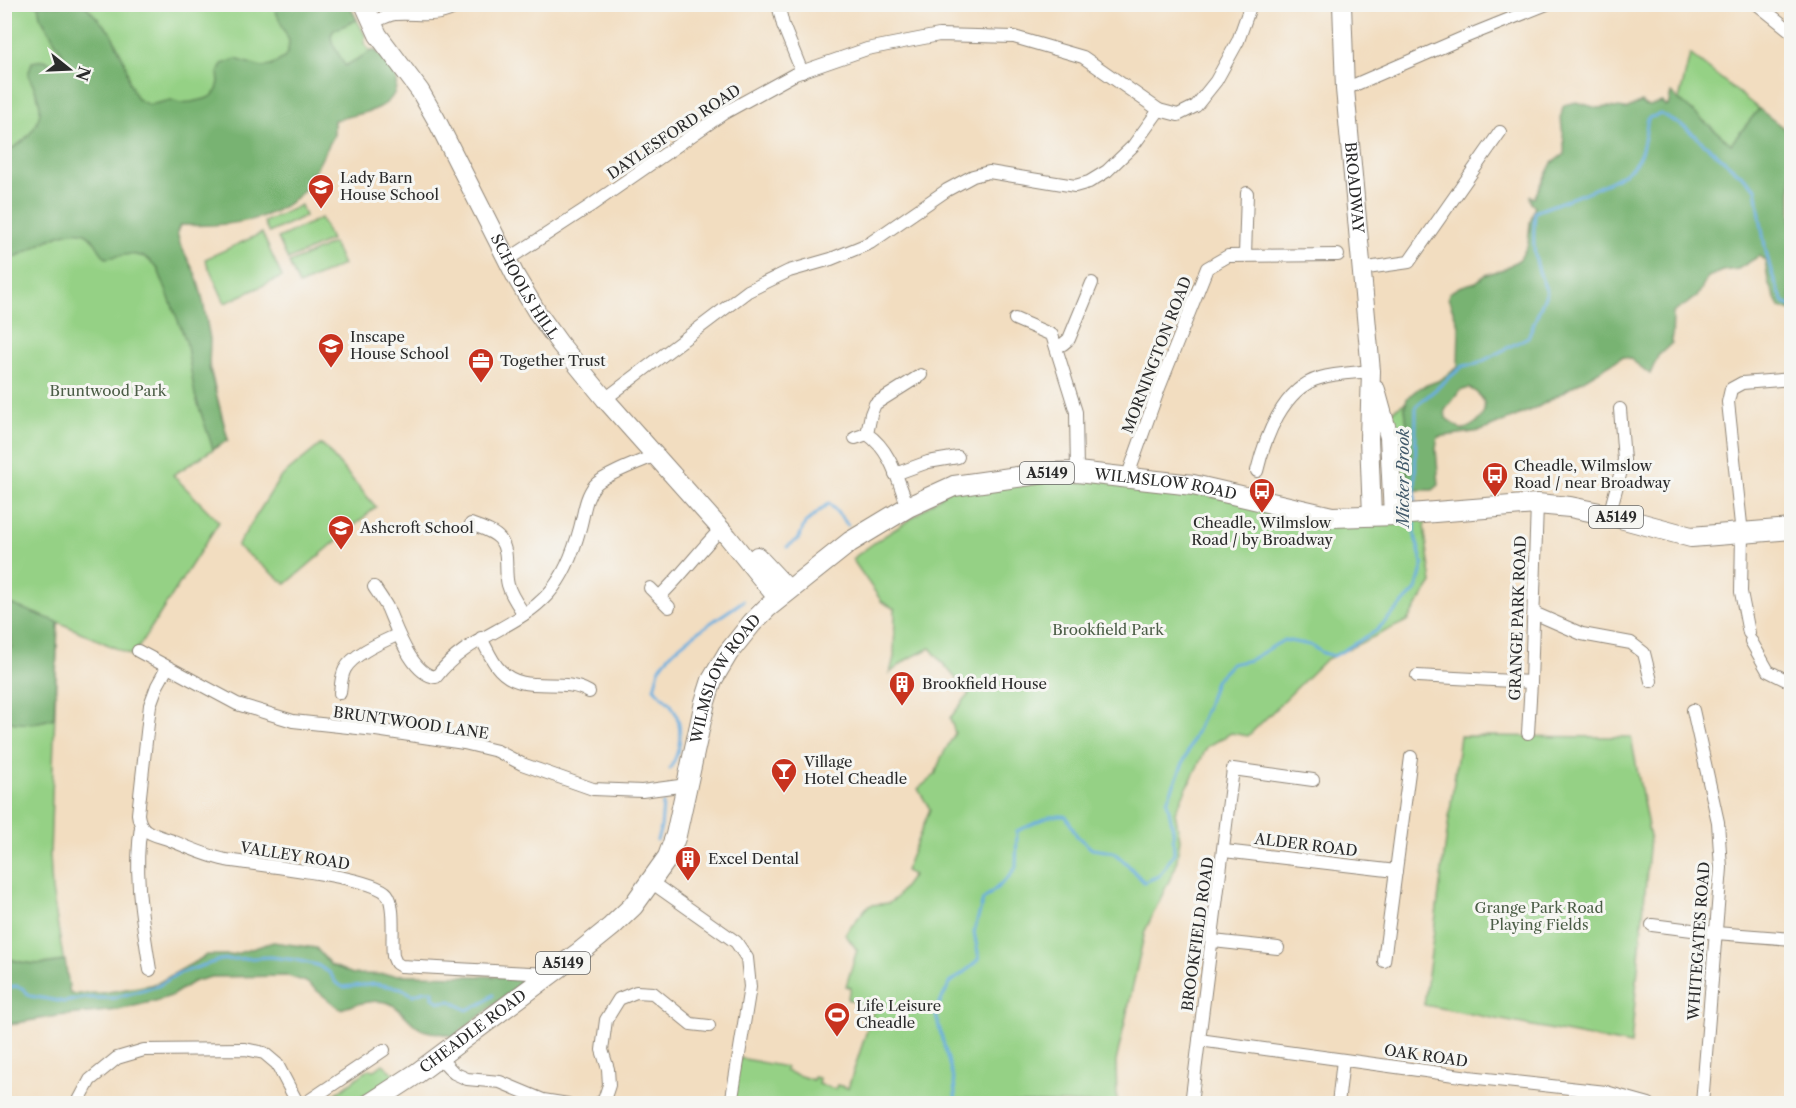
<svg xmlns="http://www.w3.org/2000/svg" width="1796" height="1108" font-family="'Libre Caslon Text',serif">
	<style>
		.green { fill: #95d185; stroke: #607e58; stroke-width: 1.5 }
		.forest { fill: #78b372; stroke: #526f4e; stroke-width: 1.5; fill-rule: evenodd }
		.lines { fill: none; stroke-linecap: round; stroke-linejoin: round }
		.stream { stroke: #6aafdf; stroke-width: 3 }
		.street-casing { stroke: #8e8476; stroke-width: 14 }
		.secondary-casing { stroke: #8e8476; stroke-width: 20 }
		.primary-casing { stroke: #8e8476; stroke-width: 22 }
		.street { stroke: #fff; stroke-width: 12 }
		.secondary { stroke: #fff; stroke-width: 18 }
		.primary { stroke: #fff; stroke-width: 20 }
		.labels { text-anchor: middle; stroke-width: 6; stroke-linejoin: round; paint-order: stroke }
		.shield { fill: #f6f6f2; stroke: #686867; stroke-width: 1.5 }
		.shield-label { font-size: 14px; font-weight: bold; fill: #2b2b2b }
		.street-label { font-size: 15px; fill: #2b2b2b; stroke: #f6f6f2 }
		.poi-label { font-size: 15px; fill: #2b2b2b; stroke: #f6f6f2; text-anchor: start }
		.park-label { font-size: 15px; fill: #4b5d46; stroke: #f6f6f2 }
		.water-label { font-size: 16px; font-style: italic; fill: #41596a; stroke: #f6f6f2 }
	</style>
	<rect width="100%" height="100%" fill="#f6f6f2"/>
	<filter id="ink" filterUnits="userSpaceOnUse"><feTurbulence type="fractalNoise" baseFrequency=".0167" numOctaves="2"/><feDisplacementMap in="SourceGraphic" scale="12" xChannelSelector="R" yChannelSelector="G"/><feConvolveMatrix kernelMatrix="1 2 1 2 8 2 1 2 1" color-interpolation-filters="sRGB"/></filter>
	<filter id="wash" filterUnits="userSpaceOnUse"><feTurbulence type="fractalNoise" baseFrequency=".008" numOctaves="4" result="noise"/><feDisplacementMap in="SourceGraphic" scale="24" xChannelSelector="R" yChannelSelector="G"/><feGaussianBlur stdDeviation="1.35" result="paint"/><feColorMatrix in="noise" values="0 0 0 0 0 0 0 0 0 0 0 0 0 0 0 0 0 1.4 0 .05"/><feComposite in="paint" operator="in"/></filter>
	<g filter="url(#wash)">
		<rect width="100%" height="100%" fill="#f2ddc0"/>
		<g class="green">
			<path d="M5,5H349L365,35L364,43L369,50L377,51L166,193L228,440L173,475L219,522L133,656L58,622L50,855L52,890L69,994L17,1024L5,1025Z"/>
			<path d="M1690,54L1759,109L1731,144L1679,100Z"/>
			<path d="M301,205L305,216L269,233L264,222Z"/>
			<path d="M321,218L331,240L288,260L278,238Z"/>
			<path d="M262,233L282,277L225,303L205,259Z"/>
			<path d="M333,243L343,265L299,285L289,263Z"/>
			<path d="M1406,402L1405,408L1410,449L1406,471L1409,501L1401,498L1390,412Z"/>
			<path d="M320,445H323L376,507L286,584L237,546L280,478Z"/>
			<path d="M1077,472L1332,517L1433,512L1424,526L1432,583L1407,621L1325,660L1248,736L1231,733L1207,747L1175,812L1180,839L1176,866L1145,931L1116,1062L1117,1103L731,1104L739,1058L786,1067L785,1071L813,1080L814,1077L819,1078L818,1084L835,1089L837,1085L848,1088L874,1009L847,999L851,988L846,986L857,950L845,934L866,908L871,905L889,903L896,898L913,875L905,871L930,809L918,789L935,775L941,758L955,733L950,718L969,694L930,648L906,660L890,673L894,657L895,609L882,602L852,559L878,540L911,519L954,486Z"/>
			<path d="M1460,736L1631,737L1650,837L1631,1045L1424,1005Z"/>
			<path d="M383,1064L397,1076L352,1103L322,1104L369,1069L375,1070Z"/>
		</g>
		<g class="forest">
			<path d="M38,5H85L111,33L126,65L129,82L137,99L149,105L171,100L180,103L191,102L205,99L212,96L217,90L219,82L218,73L222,64L236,59L261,67L271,66L284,58L288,51L289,41L273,5H349L357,20L334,30L331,35L332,42L345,66L373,50C381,53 387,63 392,70C397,75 397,80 396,87C392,112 355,114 334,120V135L314,173L308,176L309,184C280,223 225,227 180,225L177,232L180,244L196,275L202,296L210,339L209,367L228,440L213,449L195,395L186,341L157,267L145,257L131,254L106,258C98,251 95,237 85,233C63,224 28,256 5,260L4,152C21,146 38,130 40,111C41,100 33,85 28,75L32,62L44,60L59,66L65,58L40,16Z"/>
			<path d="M1671,93L1731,144L1759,109L1791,134V311L1779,307L1769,285L1765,261L1759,256L1738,269L1722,271L1708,277L1697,297L1673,313L1672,343L1658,356L1650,374L1629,358L1622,357L1538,407L1505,421L1481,431L1438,437L1436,449L1439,485L1433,490H1409L1406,481L1410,449L1405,408L1407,398L1419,388L1440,380L1458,367L1459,326L1448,298L1449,293L1459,287L1476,282L1485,275L1504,269L1520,259L1528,244L1530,223L1535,206L1531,203L1530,196L1534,198L1552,163L1564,154C1566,139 1557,118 1564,105L1577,102L1597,108L1608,107L1626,109L1642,102L1644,105L1649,106L1662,102L1664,105L1668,106ZM1469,388C1495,401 1485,422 1462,430L1446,418L1445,410L1460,391Z"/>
			<path d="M5,602L58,622L54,718C36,724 23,725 5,721V654L12,646L11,637L5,629Z"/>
			<path d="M273,942L316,948L331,965L353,974L526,977L508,994L453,1037C442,1032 431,1034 421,1029C409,1023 403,1010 391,1004C378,997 353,1005 340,1009L306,982L288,976L211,977L193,982L171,996L159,1000L118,1010L57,1016L5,1025V957C24,965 44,966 65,960L70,994L102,993L156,984L207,955H232Z"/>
		</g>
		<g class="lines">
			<g class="stream">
				<path d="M1415,507L1416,406L1463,366L1477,364L1528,337L1547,292C1533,260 1532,247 1535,212C1560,202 1616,184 1633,166C1644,154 1645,134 1648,118L1661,114L1686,128L1756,188C1762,227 1765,269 1785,304L1792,306"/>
				<path d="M787,547L799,538L805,523L829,503L848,525"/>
				<path d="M670,768C682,750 684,723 671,705C666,699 659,694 654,688C656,682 657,676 659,670C671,645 720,618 743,601"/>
				<path d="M657,840L661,827L663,804"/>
				<path d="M4,989L15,986L22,988L30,996L64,1002L83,998H113L158,986L177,974L220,960L270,957L296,960L317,965L330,973L336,983L343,987L375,984L401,988L413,995L424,991H433V998L440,1002L451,1001L467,1010L483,1003L493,995"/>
				<path d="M956,1104L954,1082L935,1012L950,983L972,966L979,958L974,932L983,900L1008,878L1016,867L1017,831L1051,816H1066L1077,836L1092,849L1113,852L1126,863L1144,882L1159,876L1174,853L1173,829L1167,801L1206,709L1215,681L1231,664L1250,660L1284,640L1310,645L1323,653L1334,656L1376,631L1416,590L1423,565L1415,536V522"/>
			</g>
		</g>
	</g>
	<g filter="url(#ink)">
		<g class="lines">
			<g class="street-casing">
				<g id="street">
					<path d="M778,4L783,25L802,72"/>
					<path d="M1757,4L1792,32"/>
					<path d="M372,23C379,20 387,15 395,14C419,12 437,20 461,4"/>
					<path d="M1345,89L1465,37L1547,4"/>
					<path d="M1245,255L1247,193"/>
					<path d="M507,260L590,206L724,113L795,74L867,49L939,35L1014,37L1083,57L1159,110L1178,115L1196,106L1216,81L1238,41L1251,4"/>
					<path d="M1360,269L1409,262L1500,132"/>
					<path d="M1015,319L1052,335L1076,412L1077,472"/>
					<path d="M1056,347L1063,344L1069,339L1092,283"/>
					<path d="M605,399L748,291L789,271L831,259L870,243L947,190L973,176L989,172L1075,186L1089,182L1107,171L1133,146L1159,110"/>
					<path d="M855,438L867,434"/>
					<path d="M1257,471C1265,438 1283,388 1320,378C1336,373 1354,373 1371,371"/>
					<path d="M895,474L928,462L958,457"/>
					<path d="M1127,478L1159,388L1207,268L1228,256L1338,255"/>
					<path d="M908,507C898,481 891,450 867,434L871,414L875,404L921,375"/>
					<path d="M1609,515L1624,460L1620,409"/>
					<path d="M471,524C481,528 493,531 500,539C510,553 504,570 508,585C511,596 518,605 524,614"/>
					<path d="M374,587C378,593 383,600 387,607C396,627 411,675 436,677C468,635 516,630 549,593C564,576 574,550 580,528C584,514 585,497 595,485C604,475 642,461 656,455"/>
					<path d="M650,588L669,607"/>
					<path d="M660,596C682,575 699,551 720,530"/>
					<path d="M1534,613L1582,634L1631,643L1644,653L1651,681"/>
					<path d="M1749,633L1741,592L1742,534L1728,402L1731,389L1742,383L1792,379"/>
					<path d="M481,638C487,649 492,662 500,670C524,696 562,675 589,692"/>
					<path d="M1751,641L1768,671L1792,683"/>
					<path d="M138,651L237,704L293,721L376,730L464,743L497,751L522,764L593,789L642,791L687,785"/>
					<path d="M167,668L157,686L150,705L138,814C140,834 154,834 170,840C189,848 207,856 226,860C255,865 372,876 387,894C396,905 391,941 393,956L396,963L401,966L549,974"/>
					<path d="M1417,676L1531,682"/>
					<path d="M340,693C341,686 341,676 345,669C353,654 382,642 397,635"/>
					<path d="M1693,710L1718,822L1721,868L1702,1104"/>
					<path d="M1528,733L1531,682L1537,504"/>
					<path d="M141,827C133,874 143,923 150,970"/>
					<path d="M1224,851L1396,871"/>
					<path d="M651,882L736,942L747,958L750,987L731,1104"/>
					<path d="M1652,925L1716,933L1792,939"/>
					<path d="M1213,941L1278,948"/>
					<path d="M1384,961L1411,757"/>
					<path d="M1199,1040L1469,1077L1606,1092L1649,1104"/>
					<path d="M439,1057L454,1073L467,1079L500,1082L543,1100L568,1104"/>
					<path d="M77,1104L90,1080L117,1058L144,1050L245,1049L264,1053L277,1064L298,1104"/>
					<path d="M304,1104L384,1050"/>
					<path d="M597,1104L604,1100L609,1085L608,1069L602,1050L606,1020L619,999L636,992L653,993L691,1024L709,1026"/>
					<path d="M1191,1104L1233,769L1313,780"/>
					<path d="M1338,1104L1343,1060"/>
				</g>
			</g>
			<g class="secondary-casing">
				<g id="secondary">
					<path id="s1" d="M364,4L378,35L420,91L436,119L516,277L537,312L560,344L605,399L728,537L778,599"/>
					<path id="s2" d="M1342,4L1345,89L1371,371L1369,438L1372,516"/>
					<path d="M1376,390L1389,437L1393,515"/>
					<path d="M757,556L789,590"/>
				</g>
			</g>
			<g class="primary-casing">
				<g id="primary">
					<path id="s3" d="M370,1104L416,1074L580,952L611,927L633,906L668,857L676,835L705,702L712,680L728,653L752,623L767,608L850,542L908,507L954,486L1046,473L1077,472L1193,485L1332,517L1397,515L1537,504L1570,507L1609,515L1691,537L1792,529"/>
				</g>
			</g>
			<use href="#street" class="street"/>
			<use href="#secondary" class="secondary"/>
			<use href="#primary" class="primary"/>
		</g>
	</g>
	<defs>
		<g id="school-pin" transform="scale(1.35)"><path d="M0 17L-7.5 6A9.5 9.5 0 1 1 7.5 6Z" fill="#c8321e" stroke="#f6f6f2"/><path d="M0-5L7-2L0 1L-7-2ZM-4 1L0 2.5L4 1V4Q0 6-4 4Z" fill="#fff"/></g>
		<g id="office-pin" transform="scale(1.35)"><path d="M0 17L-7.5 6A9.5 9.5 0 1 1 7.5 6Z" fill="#c8321e" stroke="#f6f6f2"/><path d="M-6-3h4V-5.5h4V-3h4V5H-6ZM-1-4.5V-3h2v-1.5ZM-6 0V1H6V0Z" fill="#fff"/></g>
		<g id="bus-pin" transform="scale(1.35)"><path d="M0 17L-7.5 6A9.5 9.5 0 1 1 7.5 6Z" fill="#c8321e" stroke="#f6f6f2"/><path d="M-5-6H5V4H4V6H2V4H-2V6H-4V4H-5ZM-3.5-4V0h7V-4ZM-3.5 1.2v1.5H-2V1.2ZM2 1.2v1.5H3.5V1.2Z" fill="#fff"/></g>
		<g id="building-pin" transform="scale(1.35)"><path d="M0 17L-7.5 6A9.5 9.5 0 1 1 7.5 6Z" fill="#c8321e" stroke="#f6f6f2"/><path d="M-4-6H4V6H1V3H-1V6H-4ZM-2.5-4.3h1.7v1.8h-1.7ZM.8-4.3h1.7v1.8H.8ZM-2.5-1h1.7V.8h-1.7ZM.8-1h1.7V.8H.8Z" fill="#fff"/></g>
		<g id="bar-pin" transform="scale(1.35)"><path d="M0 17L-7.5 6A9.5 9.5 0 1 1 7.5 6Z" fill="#c8321e" stroke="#f6f6f2"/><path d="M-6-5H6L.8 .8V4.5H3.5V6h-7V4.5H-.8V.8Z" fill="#fff"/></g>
		<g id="stadium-pin" transform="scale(1.35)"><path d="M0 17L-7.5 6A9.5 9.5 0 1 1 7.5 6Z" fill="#c8321e" stroke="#f6f6f2"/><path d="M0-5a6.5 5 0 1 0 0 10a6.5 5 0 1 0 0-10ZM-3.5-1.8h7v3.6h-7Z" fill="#fff"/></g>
	</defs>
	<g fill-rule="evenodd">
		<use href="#school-pin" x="321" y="187"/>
		<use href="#school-pin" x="331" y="346"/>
		<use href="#office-pin" x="481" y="361"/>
		<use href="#bus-pin" x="1495" y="475"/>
		<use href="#bus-pin" x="1262" y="491"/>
		<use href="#school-pin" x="341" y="528"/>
		<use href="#building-pin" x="902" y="684"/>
		<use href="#bar-pin" x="784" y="771"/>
		<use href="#building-pin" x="688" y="859"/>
		<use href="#stadium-pin" x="837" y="1015"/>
	</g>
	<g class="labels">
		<g class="shield">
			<rect x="1020" y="462" width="54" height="22" rx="4.5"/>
			<rect x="1589" y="506" width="54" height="22" rx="4.5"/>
			<rect x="536" y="952" width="54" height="22" rx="4.5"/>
		</g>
		<g class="shield-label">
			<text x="1047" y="478">A5149</text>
			<text x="1616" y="522">A5149</text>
			<text x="563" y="968">A5149</text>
		</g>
		<g class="street-label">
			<text transform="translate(674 132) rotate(-34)" y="5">DAYLESFORD ROAD</text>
			<text dy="5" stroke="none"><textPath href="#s2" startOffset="184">BROADWAY</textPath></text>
			<text dy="5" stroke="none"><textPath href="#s1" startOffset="326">SCHOOLS HILL</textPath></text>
			<text transform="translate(1157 355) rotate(-69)" y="5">MORNINGTON ROAD</text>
			<text dy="5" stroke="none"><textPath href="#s3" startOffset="1101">WILMSLOW ROAD</textPath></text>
			<text transform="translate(1518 618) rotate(-88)" y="5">GRANGE PARK ROAD</text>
			<text dy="5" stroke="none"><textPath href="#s3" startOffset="579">WILMSLOW ROAD</textPath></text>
			<text transform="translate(411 723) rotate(8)" y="5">BRUNTWOOD LANE</text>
			<text transform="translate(1306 845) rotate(7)" y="5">ALDER ROAD</text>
			<text transform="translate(295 856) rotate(9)" y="5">VALLEY ROAD</text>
			<text transform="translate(1198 934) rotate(-82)" y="5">BROOKFIELD ROAD</text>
			<text transform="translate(1699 941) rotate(-86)" y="5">WHITEGATES ROAD</text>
			<text dy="5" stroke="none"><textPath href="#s3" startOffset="126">CHEADLE ROAD</textPath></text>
			<text transform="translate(1426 1056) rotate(8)" y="5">OAK ROAD</text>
		</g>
		<g class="poi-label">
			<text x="340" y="183">Lady Barn<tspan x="340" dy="17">House School</tspan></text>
			<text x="350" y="342">Inscape<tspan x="350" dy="17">House School</tspan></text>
			<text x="500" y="366">Together Trust</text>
			<text x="1514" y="471">Cheadle, Wilmslow<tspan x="1514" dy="17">Road / near Broadway</tspan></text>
			<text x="1262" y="528" text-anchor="middle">Cheadle, Wilmslow<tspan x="1262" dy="17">Road / by Broadway</tspan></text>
			<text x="360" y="533">Ashcroft School</text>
			<text x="922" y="689">Brookfield House</text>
			<text x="804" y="767">Village<tspan x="804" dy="17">Hotel Cheadle</tspan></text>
			<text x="708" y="864">Excel Dental</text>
			<text x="856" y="1011">Life Leisure<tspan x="856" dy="17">Cheadle</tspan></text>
		</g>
		<g class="park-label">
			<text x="108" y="396">Bruntwood Park</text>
			<text x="1108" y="635">Brookfield Park</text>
			<text x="1539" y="913">Grange Park Road<tspan x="1539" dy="17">Playing Fields</tspan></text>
		</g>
		<g class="water-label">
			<text transform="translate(1403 478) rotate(-90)" y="6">Micker Brook</text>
		</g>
	</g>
	<rect width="1796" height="1108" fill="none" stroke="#f6f6f2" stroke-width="24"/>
	<g transform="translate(69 69) rotate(108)" stroke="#f6f6f2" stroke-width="4.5" paint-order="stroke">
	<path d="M0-4.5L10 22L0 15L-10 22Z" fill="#2b2b2b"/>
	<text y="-9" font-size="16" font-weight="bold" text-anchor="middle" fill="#2b2b2b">N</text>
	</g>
</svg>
